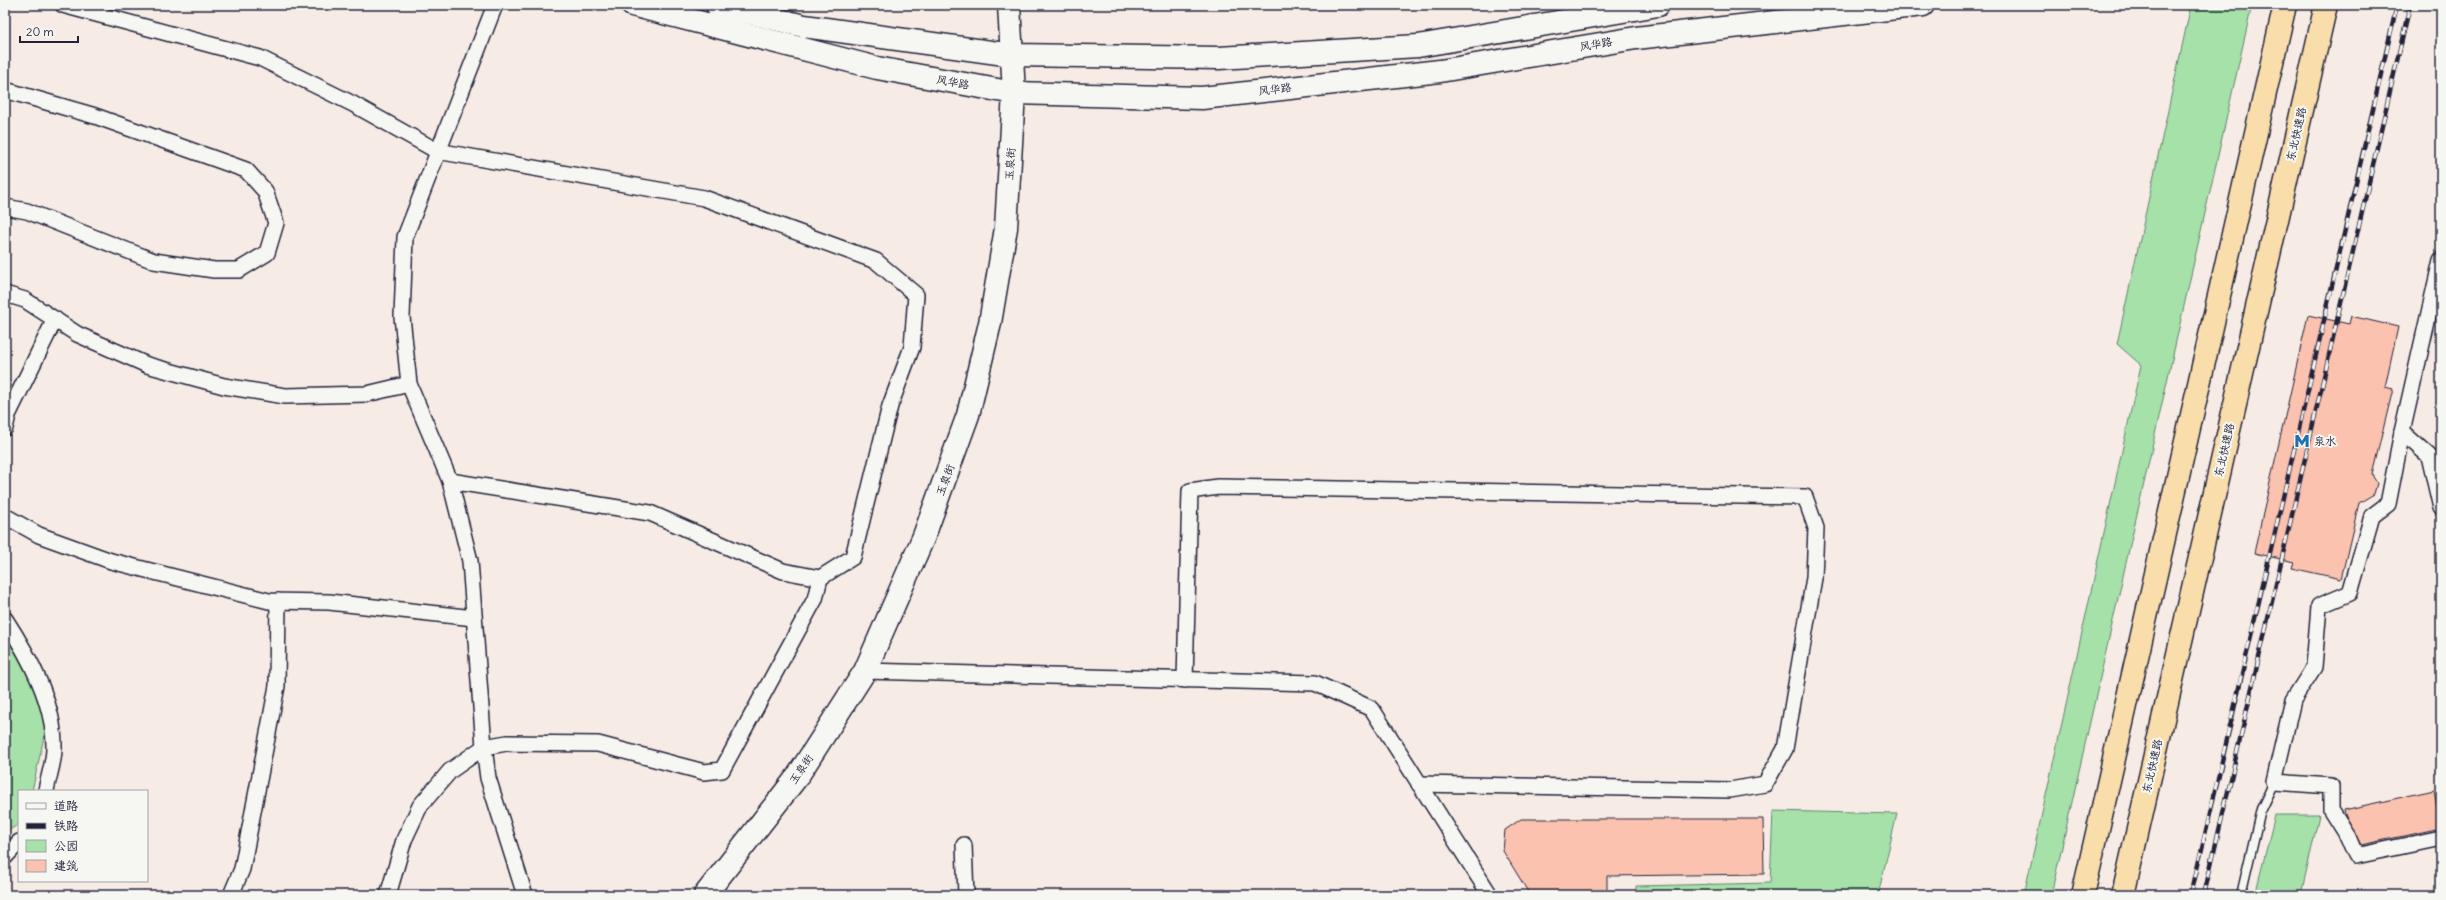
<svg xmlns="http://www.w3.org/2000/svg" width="2446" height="900" font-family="Delius,'LXGW WenKai TC',sans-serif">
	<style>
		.green { fill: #a5e1a8; stroke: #648272 }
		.building { fill: #fac2af; stroke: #22223b }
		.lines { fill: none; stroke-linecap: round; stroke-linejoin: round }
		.lane-casing { stroke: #22223b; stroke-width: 11 }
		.street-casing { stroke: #22223b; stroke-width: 18 }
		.secondary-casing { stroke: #22223b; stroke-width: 25 }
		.highway-casing { stroke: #22223b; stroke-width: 25 }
		.lane { stroke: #f6f6f2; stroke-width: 8 }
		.street { stroke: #f6f6f2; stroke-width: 15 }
		.secondary { stroke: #f6f6f2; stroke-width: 22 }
		.highway { stroke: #f9deab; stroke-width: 22 }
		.rail-casing { stroke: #22223b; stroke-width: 4.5 }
		.rail { stroke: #f6f6f2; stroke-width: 3; stroke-dasharray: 9; stroke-linecap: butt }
		.labels { text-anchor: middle; stroke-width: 4; stroke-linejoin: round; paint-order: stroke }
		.street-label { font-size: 11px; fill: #22223b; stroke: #f6f6f2 }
		.poi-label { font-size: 11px; fill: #22223b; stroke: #f6f6f2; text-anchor: start }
	</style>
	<rect width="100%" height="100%" fill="#f7ece5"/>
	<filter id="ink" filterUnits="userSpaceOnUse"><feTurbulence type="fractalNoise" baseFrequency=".025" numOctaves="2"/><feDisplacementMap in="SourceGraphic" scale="8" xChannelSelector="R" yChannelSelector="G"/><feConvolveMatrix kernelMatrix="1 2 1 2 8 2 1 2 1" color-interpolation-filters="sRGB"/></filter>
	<g filter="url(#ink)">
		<g class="green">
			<path d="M2191,5H2252L2051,895H2024L2141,365L2117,344Z"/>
			<path d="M5,633L39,682L45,733L32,791H19V824L5,833Z"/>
			<path d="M1773,811L1897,814L1878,895H1636V886L1770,883Z"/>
			<path d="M2275,815H2319L2301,895H2255Z"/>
		</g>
		<g class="building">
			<path d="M2308,315L2349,324L2351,316L2398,327L2385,387L2393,389L2372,475L2377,483L2374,494L2359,503L2341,579L2292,568L2294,562L2254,553Z"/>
			<path d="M2434,790L2441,828L2361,845L2346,817L2344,810Z"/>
			<path d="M1521,819H1763L1764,874L1607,876V895H1530L1503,851L1505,830Z"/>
		</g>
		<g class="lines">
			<g class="lane-casing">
				<path id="lane" d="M2241,895L2261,809L2274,782"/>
			</g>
			<g class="street-casing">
				<g id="street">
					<path d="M63,5L260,58L353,104L437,151L704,198L876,261L916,295L912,347L890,406L853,557L820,578L783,571L650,513L450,481"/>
					<path d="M495,5L405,237L402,317L409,384L450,481L470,561L484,747L488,778L525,895"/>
					<path d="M5,90L95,116L246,170L265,191L276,223L267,253L239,270H214L154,261L27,211L5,207"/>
					<path d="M2441,260L2402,432L2429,456L2441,508"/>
					<path d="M5,294L25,300L77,334L147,365L224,386L285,396L367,394L409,384"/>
					<path d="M5,428L8,415L55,319"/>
					<path d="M2402,432L2388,504L2372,516L2350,593L2319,606L2314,667L2293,700L2274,782L2331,786V810L2348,837L2356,856L2441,838"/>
					<path d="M5,516L39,535L111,561L269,601L329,602L474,618"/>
					<path d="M5,619C29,656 55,703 54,749C54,762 48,778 46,791"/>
					<path d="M865,671L1315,683L1372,709L1490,895"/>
					<path d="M1185,680L1190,491L1218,487L1805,497L1816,528L1814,578L1785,749L1765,784L1730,790L1419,784"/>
					<path d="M964,845L966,895"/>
					<path d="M5,857L19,842"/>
					<path d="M231,895L242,869L277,686L278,601"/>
					<path d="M388,895L404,840L420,806L450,771L484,747L507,743L598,744L704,772L722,770L815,599L820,578"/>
				</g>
			</g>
			<g class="secondary-casing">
				<g id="secondary">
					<path d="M632,5L877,68L1014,93L1202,98L1440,71L1636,38L1923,5"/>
					<path d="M717,5L804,26L1012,55L1219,58L1418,46L1658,5"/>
					<path d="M705,895L797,777L865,671L924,536L968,415L990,323L1006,228L1014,93L1009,5"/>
				</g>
			</g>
			<g class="highway-casing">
				<g id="highway">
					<path d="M2083,895L2285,5"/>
					<path d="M2123,895L2326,5"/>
				</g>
			</g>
			<use href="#lane" class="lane"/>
			<use href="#street" class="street"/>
			<use href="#secondary" class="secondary"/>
			<use href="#highway" class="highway"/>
			<g class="rail-casing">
				<g id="rail">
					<path d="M2191,895C2258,598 2330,302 2397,5"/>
					<path d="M2204,895L2410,5"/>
				</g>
			</g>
			<use href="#rail" class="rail"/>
		</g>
	</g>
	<defs>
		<g id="metro-bare" transform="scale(1.2)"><path d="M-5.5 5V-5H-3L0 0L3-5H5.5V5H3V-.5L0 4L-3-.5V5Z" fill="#1f6fb2" stroke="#f6f6f2" stroke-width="2.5" paint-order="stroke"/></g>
	</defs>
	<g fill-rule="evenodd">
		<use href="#metro-bare" x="2302" y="441"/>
	</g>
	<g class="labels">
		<g class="street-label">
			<text transform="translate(1596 44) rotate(-10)" y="4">风华路</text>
			<text transform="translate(953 82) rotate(10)" y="4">风华路</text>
			<text transform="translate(1275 89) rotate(-7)" y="4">风华路</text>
			<text transform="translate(2296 134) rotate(-77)" y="4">东北快速路</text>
			<text transform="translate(1010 164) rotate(-86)" y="4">玉泉街</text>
			<text transform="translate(2224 450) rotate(-77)" y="4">东北快速路</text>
			<text transform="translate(945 480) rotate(-70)" y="4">玉泉街</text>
			<text transform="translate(2152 766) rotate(-77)" y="4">东北快速路</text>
			<text transform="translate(801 769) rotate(-56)" y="4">玉泉街</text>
		</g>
		<g class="poi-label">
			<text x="2314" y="445">泉水</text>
		</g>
	</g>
	<rect width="2446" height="900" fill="none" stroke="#f6f6f2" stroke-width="20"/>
	<rect x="10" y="10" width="2426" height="880" fill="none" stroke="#22223b" stroke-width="1.5" filter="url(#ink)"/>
	<rect x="18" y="790" width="130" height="92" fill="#f6f6f2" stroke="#a1a1a9"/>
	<rect x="26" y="803" width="20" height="6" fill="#f6f6f2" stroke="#a1a1a9"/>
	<text x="54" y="810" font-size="12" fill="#22223b">道路</text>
	<rect x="26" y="823" width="20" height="6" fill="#22223b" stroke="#a1a1a9"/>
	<text x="54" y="830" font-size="12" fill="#22223b">铁路</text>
	<rect x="26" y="840" width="20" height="12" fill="#a5e1a8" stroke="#a1a1a9"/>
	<text x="54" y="850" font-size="12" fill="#22223b">公园</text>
	<rect x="26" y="860" width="20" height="12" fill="#fac2af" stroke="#a1a1a9"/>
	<text x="54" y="870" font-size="12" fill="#22223b">建筑</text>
	<path d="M20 36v6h58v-6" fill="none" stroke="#22223b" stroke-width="2"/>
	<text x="26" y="36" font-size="12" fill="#22223b" stroke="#f6f6f2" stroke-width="3" paint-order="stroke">20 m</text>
</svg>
